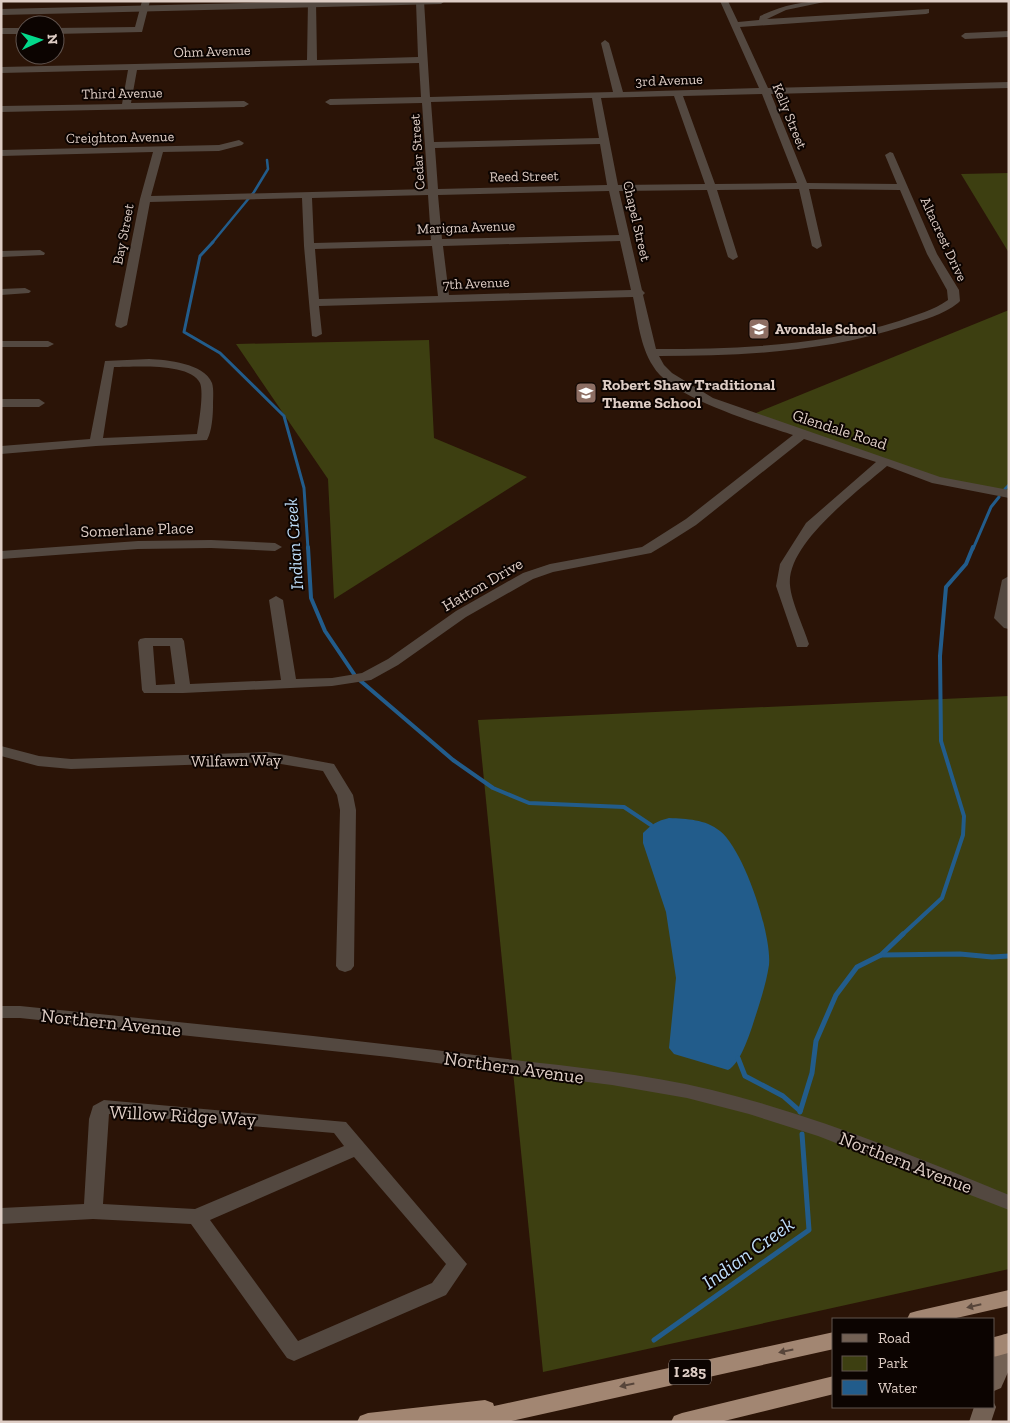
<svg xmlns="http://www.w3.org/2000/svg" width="1010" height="1423" font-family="'Zilla Slab',serif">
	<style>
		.green { fill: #3d3f11 }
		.water { fill: #225c8b }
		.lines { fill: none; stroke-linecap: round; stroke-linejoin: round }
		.stream-far3 { stroke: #225c8b; stroke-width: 2.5 }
		.stream-far2 { stroke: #225c8b; stroke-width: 3 }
		.stream-far1 { stroke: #225c8b; stroke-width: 4 }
		.stream { stroke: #225c8b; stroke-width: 5 }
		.minor { fill: #534840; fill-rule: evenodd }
		.tertiary { fill: #534840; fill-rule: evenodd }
		.secondary { fill: #736154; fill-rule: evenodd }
		.motorway { fill: #a28672; fill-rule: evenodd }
		.motorway-bridge { stroke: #a28672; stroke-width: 19 }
		.oneway { fill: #57453a }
		.labels { text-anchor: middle; stroke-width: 4; stroke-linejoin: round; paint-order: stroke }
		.far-street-label { font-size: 14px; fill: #decdc5; stroke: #0c0401 }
		.far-poi-label { font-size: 14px; font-weight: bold; fill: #decdc5; stroke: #0c0401; text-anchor: start }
		.shield { fill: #0c0401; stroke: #9f918a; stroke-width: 1 }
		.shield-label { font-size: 15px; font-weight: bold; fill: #decdc5 }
		.poi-label { font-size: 16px; font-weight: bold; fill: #decdc5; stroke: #0c0401; text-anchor: start }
		.street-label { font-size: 16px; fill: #decdc5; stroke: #0c0401 }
		.water-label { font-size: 18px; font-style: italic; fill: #bddcf8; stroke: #0c0401 }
		.near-street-label { font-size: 19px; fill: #decdc5; stroke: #0c0401 }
		.near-water-label { font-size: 21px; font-style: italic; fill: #bddcf8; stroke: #0c0401 }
	</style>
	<rect width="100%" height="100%" fill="#2b1407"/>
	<g class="green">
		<path d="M1009,173V253L961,174Z"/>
		<path d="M1009,310V495L928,477L751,415Z"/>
		<path d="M429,340L434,438L527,477L334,599L328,479L236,344Z"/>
		<path d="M1009,696V1269L543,1372L478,720Z"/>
	</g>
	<path class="water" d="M669,818C687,819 705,819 720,831C744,850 772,935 769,965C766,985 759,1005 753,1024C749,1036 740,1064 728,1070L674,1054L669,1048L676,978L666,912L643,843V833C652,824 657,821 669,818Z"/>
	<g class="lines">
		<path class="stream-far3" d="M212,243L254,192L268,169L267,160"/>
		<g class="stream-far2">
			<path d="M213,242L200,256L184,332L220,353L284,416L304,488L308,549"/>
			<path d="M1005,489L1009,485"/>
			<path d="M973,549L991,507L999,497"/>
		</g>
		<g class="stream-far1">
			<path d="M308,547L311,598L325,631L356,677L453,760L493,788L529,803L624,807L651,825"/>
			<path d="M902,935L942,898L963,835L964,816L941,741L940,656L946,587L966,564L973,547"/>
		</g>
		<g class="stream">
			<path d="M881,955L960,954L992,957L1009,956"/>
			<path d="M738,1058L745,1076L783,1096L800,1111"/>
			<path d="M800,1112L812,1073L816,1041L836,995L857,967L881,955L903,934"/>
			<path d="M654,1340L809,1230L802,1134"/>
		</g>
		<g class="minor">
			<path d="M142,1H150L142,32L55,34V28L135,27Z"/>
			<path d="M308,1H316L317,60L418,57L416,2L424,1L430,97L613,92L601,43L605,40L609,43L623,92L759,88L720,1H728L738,22L759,20L760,16C784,5 802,1 829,1L786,10L767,19L929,9V13L926,14L740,27L768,88L1009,82V88L771,94L807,183L897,184L885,155L890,152L893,153L937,254L959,290L960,301L958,303C943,315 923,320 905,326C825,352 742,356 659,356L664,365L672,373L713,398L940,477L1009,490V498L932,483L887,466C858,491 786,544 790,585C791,601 804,628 809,644L807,647H797L776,586L780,564L806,523L876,462L804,439L696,525L666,544L651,553L553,572L533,579L466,617L398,665L371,680L332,686L183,693H144L142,690L138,642L140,639L145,638H182L184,641L190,684L281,680L269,600L276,596L283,600L296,679L332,678L362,673L388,659L456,611L523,573L550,564L642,547L686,519L793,435C758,423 671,398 653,366C640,346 638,320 633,297L319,306L322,334L316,337L312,336L304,246L302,198L150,202L127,325L121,328L117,327L115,325L140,199L153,152L1,156V150L219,145L239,140L244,143L242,145L219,151L163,152L151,196L428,189L422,103L330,105L325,102L330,99L421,97L419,63L137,70L131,103L244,101L249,104L244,107L1,112V106L122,104L128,70L1,73V67L307,60ZM762,94L797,183L715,184L683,96ZM674,96L705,184L618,185L601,98ZM592,98L599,138L434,142L431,102ZM600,144L607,185L438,189L435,148ZM799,189L812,246L817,249L822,246L809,189L900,190L927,254L947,290L948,300C934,310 916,315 899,321C820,346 738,349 656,349L643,295L645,293L642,290L619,191L707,190L728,257L733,260L738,257L717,190ZM609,191L619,235L442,239L438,195ZM428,195L431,240L314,243L312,198ZM620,241L631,290L449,295L443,246ZM432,246L438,296L319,299L315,249ZM153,646H170L175,684L156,685Z"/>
			<rect x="1" y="28" width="24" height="6"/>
			<path d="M1009,31V37L965,39L961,36L965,33Z"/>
			<path d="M40,250L45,253L44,255L1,257V251Z"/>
			<path d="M25,288L31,291L29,293L1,295V289Z"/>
			<path d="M1,341H48L54,344L48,347H1Z"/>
			<path d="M149,359C167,360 204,363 212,383C214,389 213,399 213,406C213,415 212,431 207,440L96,446L1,454V446L90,439L105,361ZM114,367C133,367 190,362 200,383C204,393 199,422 197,434L103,438Z"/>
			<path d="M1,399H39L45,403L39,407H1Z"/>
			<path d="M211,540L275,543L282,547L275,551L211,548L138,549L1,559V551L138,541Z"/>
			<path d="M1009,576V629L1004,628L994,618L1002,580Z"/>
			<path d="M1,746L39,756L71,759L269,752L334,764L353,795L356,810L354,966L351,970L345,972L339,970L336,966L340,810L337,795L323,771L269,762L71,769L38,766L1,756Z"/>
			<path d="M104,1100L346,1122L467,1264L446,1295L294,1361L287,1358L191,1224L93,1219L1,1224V1208L84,1204L89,1119L93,1106ZM109,1114L334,1133L344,1146L195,1209L103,1204ZM354,1157L446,1264L432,1283L298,1341L210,1220Z"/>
		</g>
		<g class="tertiary">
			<path d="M329,1H445L441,4L1,15V9Z"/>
			<path d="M1,1006H20C177,1022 334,1037 490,1057C564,1066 639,1072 712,1090C814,1115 912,1155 1009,1195V1210L818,1136L749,1114L687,1098L612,1085L389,1057L20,1018H1Z"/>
		</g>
		<g class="secondary">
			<path d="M1009,1333V1370L1001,1388L994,1391V1354L1002,1335Z"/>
			<path d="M994,1403L996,1407L991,1422H969L974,1407H994Z"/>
		</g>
		<g class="motorway">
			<path d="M1009,1290V1306L952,1319H907L910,1313L917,1311Z"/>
			<path d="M834,1332V1349L507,1422H357L360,1416L368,1413L485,1400L493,1403L494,1406Z"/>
			<path d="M834,1376V1394L720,1422H671L674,1416L682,1413Z"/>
		</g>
		<path class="motorway-bridge" d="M994,1347L1009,1343"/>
	</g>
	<defs><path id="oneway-solid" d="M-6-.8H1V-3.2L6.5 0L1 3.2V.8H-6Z" transform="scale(1.25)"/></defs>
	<g class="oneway">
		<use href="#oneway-solid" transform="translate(974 1306) rotate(167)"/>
		<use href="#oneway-solid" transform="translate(786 1351) rotate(168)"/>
		<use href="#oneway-solid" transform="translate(627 1385) rotate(168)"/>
	</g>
	<defs>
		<g id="school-square" transform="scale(1.125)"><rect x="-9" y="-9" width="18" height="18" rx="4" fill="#8d6e63" stroke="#0c0401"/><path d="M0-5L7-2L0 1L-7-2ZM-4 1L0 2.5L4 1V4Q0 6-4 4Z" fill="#fff"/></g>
	</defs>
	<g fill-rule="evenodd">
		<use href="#school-square" x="759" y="329"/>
		<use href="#school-square" x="586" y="393"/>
	</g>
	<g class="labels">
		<g class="far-street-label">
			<text transform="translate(212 51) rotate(-2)" y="5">Ohm Avenue</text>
			<text transform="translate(669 80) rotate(-2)" y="5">3rd Avenue</text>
			<text transform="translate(122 93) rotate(-1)" y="5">Third Avenue</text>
			<text transform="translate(790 116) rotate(68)" y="5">Kelly Street</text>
			<text transform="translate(120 137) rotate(-1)" y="5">Creighton Avenue</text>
			<text transform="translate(417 152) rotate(-94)" y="5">Cedar Street</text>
			<text transform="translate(524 176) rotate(-1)" y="5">Reed Street</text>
			<text transform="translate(637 221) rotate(77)" y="5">Chapel Street</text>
			<text transform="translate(466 227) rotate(-2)" y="5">Marigna Avenue</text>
			<text transform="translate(123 234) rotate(-79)" y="5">Bay Street</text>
			<text transform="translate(944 239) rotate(65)" y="5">Altacrest Drive</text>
			<text transform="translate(476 283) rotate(-2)" y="5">7th Avenue</text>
		</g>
		<g class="far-poi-label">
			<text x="775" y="334">Avondale School</text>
		</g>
		<rect class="shield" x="669" y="1359.5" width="42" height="25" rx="4"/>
		<g class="shield-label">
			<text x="690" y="1377">I 285</text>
		</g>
		<g class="poi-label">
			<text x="602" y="390">Robert Shaw Traditional<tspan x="602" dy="18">Theme School</tspan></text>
		</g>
		<g class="street-label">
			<text transform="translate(840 429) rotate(18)" y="6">Glendale Road</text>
			<text transform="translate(137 529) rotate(-2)" y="6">Somerlane Place</text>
			<text transform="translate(482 584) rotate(-30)" y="6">Hatton Drive</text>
			<text transform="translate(236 760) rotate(-1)" y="6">Wilfawn Way</text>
		</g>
		<g class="water-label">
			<text transform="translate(294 544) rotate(-94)" y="6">Indian Creek</text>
		</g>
		<g class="near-street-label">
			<text transform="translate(111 1022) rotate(6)" y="7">Northern Avenue</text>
			<text transform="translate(514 1067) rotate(8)" y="7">Northern Avenue</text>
			<text transform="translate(183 1115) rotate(3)" y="7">Willow Ridge Way</text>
			<text transform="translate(906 1162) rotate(21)" y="7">Northern Avenue</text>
		</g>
		<g class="near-water-label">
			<text transform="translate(748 1253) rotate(-36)" y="7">Indian Creek</text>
		</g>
	</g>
	<rect width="1010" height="1423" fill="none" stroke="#decdc5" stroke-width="5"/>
	<rect x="832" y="1318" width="162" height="90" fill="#0c0401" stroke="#60544f"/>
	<rect x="842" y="1334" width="25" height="8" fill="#736154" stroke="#60544f"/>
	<text x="878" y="1343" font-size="15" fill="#decdc5">Road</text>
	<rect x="842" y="1356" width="25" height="15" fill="#3d3f11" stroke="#60544f"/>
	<text x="878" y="1368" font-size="15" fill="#decdc5">Park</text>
	<rect x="842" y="1380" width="25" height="15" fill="#225c8b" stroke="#60544f"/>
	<text x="878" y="1393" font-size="15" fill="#decdc5">Water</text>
	<g transform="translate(40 40) rotate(86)"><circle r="24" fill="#0c0401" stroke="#60544f"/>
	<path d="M0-4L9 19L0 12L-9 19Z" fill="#03d98b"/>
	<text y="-8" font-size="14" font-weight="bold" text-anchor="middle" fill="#decdc5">N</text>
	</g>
</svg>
